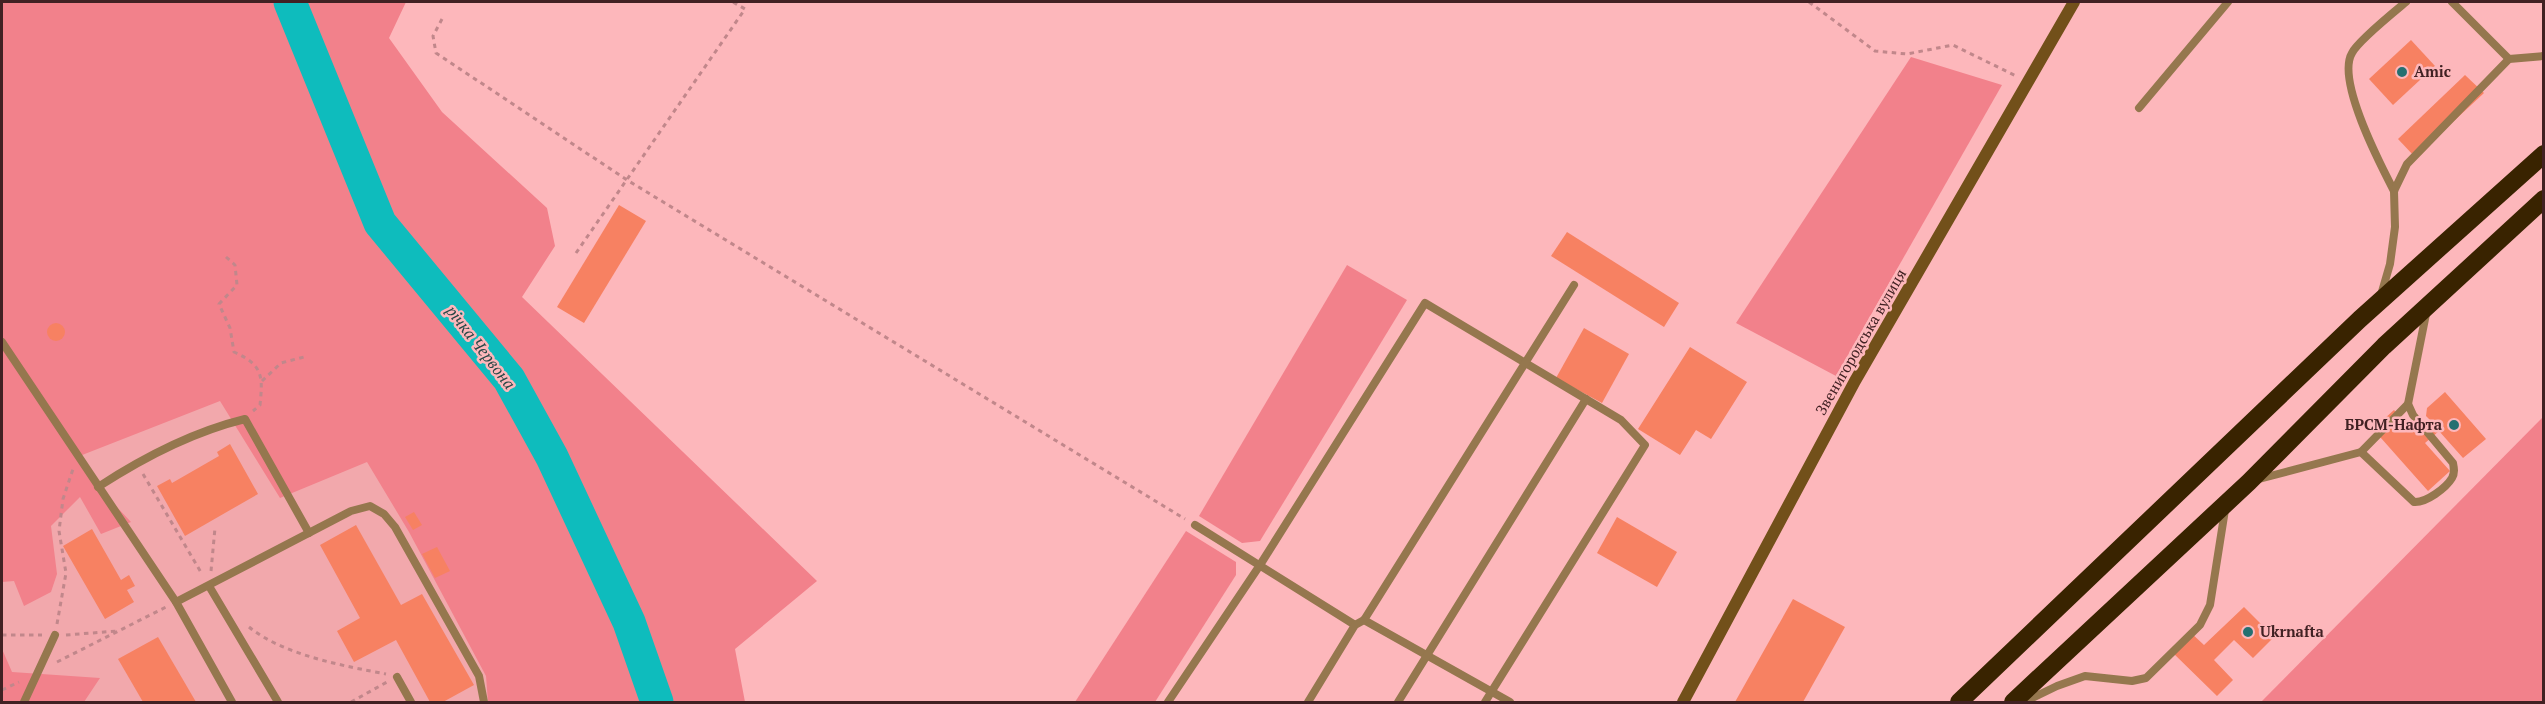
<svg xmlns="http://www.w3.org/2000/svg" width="2545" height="704" font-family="'PT Serif',serif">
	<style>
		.built { fill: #f2a8ac }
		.green { fill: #f2818b }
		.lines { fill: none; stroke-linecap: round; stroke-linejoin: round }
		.river { stroke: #0ebcbd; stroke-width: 33 }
		.building { fill: #f78162 }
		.path { stroke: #c1878b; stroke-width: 3; stroke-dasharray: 4.5 4.5; stroke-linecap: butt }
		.lane { stroke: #95774e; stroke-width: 8 }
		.secondary { stroke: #72501a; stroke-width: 12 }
		.highway { stroke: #392300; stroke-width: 18 }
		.poi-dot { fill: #257071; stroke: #fdb7bb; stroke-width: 2 }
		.labels { text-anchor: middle; stroke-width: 5; stroke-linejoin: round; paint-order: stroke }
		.poi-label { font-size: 15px; font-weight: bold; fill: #412123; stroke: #fdb7bb; text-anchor: start }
		.street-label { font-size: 15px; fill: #412123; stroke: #fdb7bb }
		.water-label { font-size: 16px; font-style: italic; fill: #294847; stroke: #fdb7bb }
	</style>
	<rect width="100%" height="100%" fill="#fdb7bb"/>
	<path class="built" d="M85,2L564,702H2V37Z"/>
	<g class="green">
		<path d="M2,2H406L389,38L442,112L547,208L555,246L522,297L817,581L735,649L745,702H488L486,676L409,532L367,462L280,498L220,401L77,457L98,487L131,522L101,534L80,497L51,526L57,574L51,592L24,606L14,581L2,582Z"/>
		<path d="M1911,57L2002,85L1836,376L1736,323Z"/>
		<path d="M1347,265L1407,300L1260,541L1242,543L1199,516Z"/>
		<path d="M2543,417V702H2261Z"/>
		<path d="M1186,531L1236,562V575L1155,702H1075Z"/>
		<path d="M2,649L12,672L100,678L84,702H2Z"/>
	</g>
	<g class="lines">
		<path class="river" d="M290,2L380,223L509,379L552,457L629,622L657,702"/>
	</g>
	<g class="building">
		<path d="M2411,40L2435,66L2393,105L2369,79Z"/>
		<path d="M2465,75L2484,93L2415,157L2398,139Z"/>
		<path d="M619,205L646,221L584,323L557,307Z"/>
		<path d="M1567,232L1679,303L1664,327L1551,256Z"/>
		<circle cx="56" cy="332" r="9"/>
		<path d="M1584,328L1629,354L1602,403L1556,378Z"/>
		<path d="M1690,347L1747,382L1711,439L1696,430L1680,455L1638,429Z"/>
		<path d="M2445,392L2486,439L2463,458L2439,431L2425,443L2450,471L2428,491L2373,429L2394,410L2415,433L2430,420L2426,416L2427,408Z"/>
		<path d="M230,444L258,494L185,536L157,486L170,479L172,483L219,456L217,452Z"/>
		<path d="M414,512L422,525L413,530L405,517Z"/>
		<path d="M1617,517L1677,552L1657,587L1597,553Z"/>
		<path d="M356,525L401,605L422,594L474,685L443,702H430L396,640L354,662L337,631L360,618L320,545Z"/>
		<path d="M92,529L121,580L129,575L135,586L127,590L134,602L105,619L63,546Z"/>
		<path d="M437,547L450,571L435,578L422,554Z"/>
		<path d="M1793,599L1845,627L1803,702H1735Z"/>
		<path d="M2244,607L2274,637L2253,658L2234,640L2214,660L2233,680L2217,696L2171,651L2190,632L2204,645Z"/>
		<path d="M158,637L196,702H143L118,659Z"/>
	</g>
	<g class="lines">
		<g class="path">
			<path d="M1809,2L1875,51L1907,54L1953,45L2016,76"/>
			<path d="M442,19L433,36L436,53L627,180L1185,519"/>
			<path d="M576,253L745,9L733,2"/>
			<path d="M226,257L235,265L237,285L219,304L230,328L234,352C263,365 263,376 260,405L253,411"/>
			<path d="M262,381L281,363L304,357"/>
			<path d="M143,474L202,574"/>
			<path d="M211,571L215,528"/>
			<path d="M57,624L66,573L59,531L63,499L73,469"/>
			<path d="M249,627C283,655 344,666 386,674"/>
			<path d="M2,635H42"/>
			<path d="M66,635L117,631"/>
			<path d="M57,662L166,607"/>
			<path d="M2,690L19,682"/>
			<path d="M351,702L387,682"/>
		</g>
		<g class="lane">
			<path d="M2452,2L2509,59"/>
			<path d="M2139,108L2228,2"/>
			<path d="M2394,191C2380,164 2336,80 2352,53C2358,41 2394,12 2406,2"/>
			<path d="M2381,295L2390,264L2395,227L2394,191L2407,164L2509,59L2544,56"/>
			<path d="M2,342L176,602L232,702"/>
			<path d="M2361,452L2408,404"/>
			<path d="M2259,479L2361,452L2414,502C2426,503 2446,488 2452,478C2455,473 2454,468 2453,463L2413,415L2408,404L2426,314"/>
			<path d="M98,487C144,457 192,432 245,419L309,533"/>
			<path d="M1195,525L1355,625"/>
			<path d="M209,586L278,702"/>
			<path d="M176,602L351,511L370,506L384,514L395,527L479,676L484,702"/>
			<path d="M1364,620L1510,702"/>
			<path d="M397,677L411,702"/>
			<path d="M24,702L55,635"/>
			<path d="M1168,702L1260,565L1425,303L1621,420L1645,445L1485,702"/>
			<path d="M1308,702L1355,625L1364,620L1574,285"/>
			<path d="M1398,702L1586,399"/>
			<path d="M2024,702L2057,686L2085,676L2132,681L2146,678L2200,625L2210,605L2225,510"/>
		</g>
		<path class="secondary" d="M1683,702L1855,381L2074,2"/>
		<g class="highway">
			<path d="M1959,702L2360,319L2544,154"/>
			<path d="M2013,702L2249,482L2384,346L2544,199"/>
		</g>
	</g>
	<g class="poi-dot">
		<circle cx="2402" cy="72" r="6"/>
		<circle cx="2454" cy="425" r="6"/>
		<circle cx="2248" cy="632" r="6"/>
	</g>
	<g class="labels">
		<g class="poi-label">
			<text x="2414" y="77">Amic</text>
			<text x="2442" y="430" text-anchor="end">БРСМ-Нафта</text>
			<text x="2260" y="637">Ukrnafta</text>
		</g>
		<g class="street-label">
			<text transform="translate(1861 342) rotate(-60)" y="5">Звенигородська вулиця</text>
		</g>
		<g class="water-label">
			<text transform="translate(481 347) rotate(52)" y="6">річка Червона</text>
		</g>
	</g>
	<rect width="2545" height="704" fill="none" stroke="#412123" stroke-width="6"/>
</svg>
